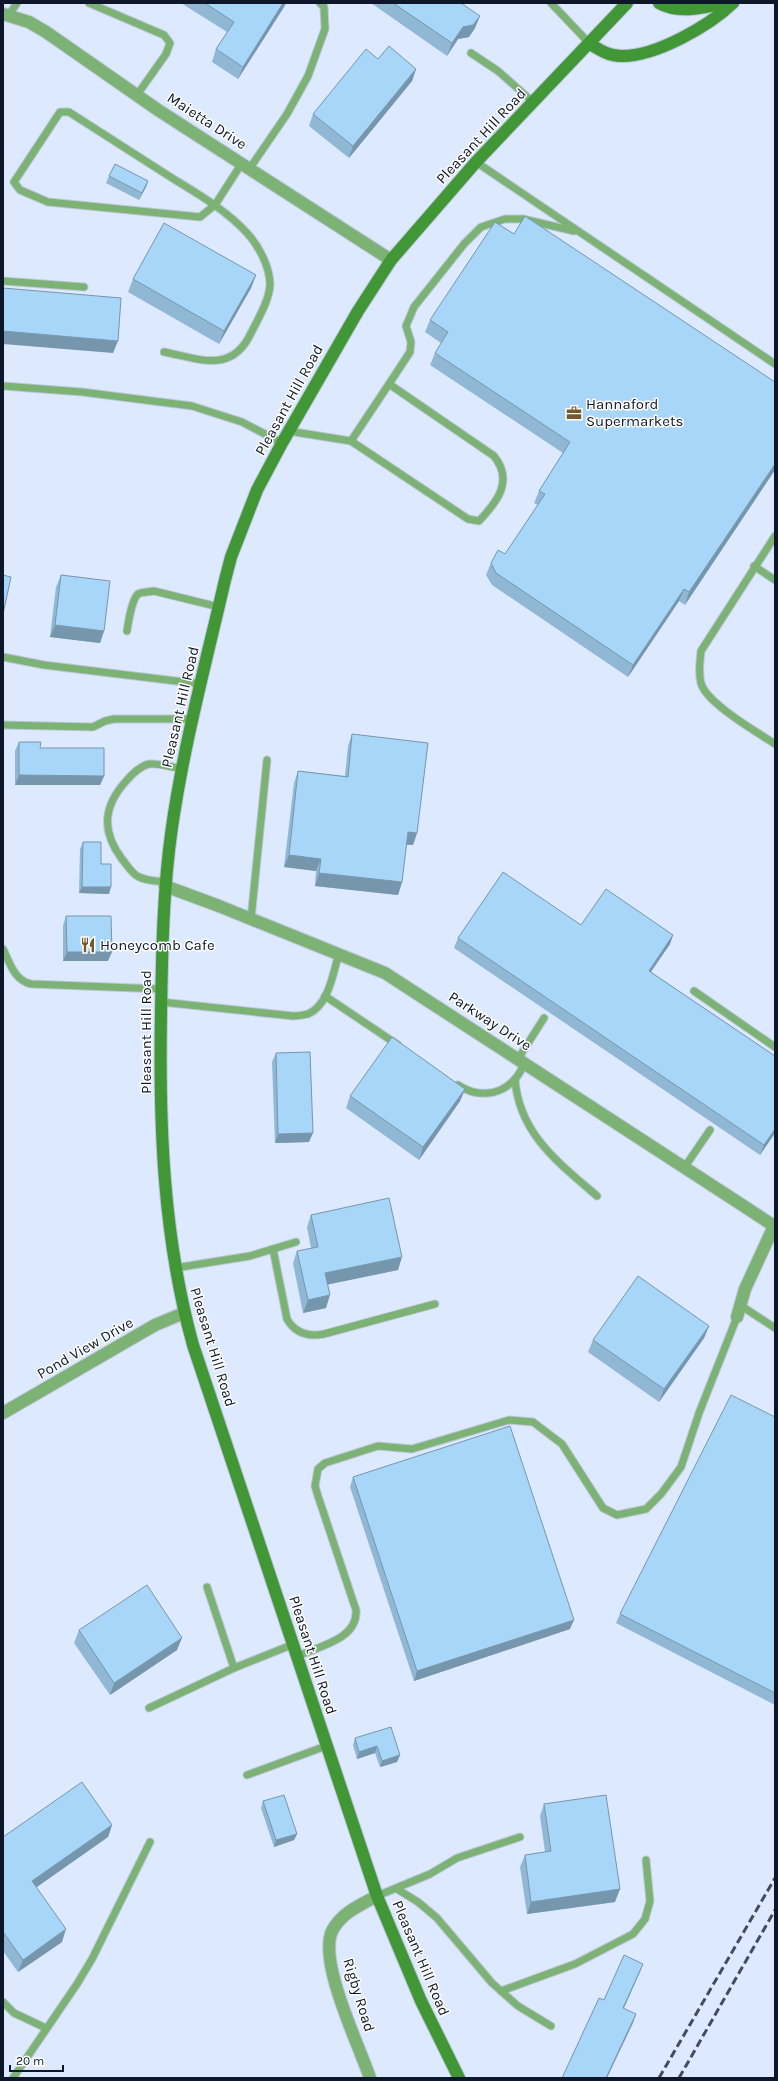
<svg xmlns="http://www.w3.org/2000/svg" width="778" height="2081" font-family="Karla,sans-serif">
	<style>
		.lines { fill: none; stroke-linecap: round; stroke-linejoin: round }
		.lane-casing { stroke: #bcc7dc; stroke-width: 9 }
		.street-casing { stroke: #bcc7dc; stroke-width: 14 }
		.secondary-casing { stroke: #bcc7dc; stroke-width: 14 }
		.lane { stroke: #7db275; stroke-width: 7 }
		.street { stroke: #7db275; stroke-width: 12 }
		.secondary { stroke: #419636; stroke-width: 12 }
		.rail { stroke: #424c5f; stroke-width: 3; stroke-dasharray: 8 4; stroke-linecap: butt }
		.wall { fill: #90b8d5 }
		.shaded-wall { fill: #7696ae }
		.building { fill: #a8d6f8; stroke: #7696ae }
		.labels { text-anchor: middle; stroke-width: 3; stroke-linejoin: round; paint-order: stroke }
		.street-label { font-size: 15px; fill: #0d1729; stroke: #fff }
		.poi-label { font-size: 15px; fill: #0d1729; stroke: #fff; text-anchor: start }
	</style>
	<rect width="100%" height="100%" fill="#dde9fe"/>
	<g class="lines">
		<g class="lane-casing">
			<g id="lane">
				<path d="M89,3L164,35L170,43L166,54L137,95"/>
				<path d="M551,3L590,44"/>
				<path d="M9,15L17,3"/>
				<path d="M471,53L498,71L533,102"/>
				<path d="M476,162L775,364"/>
				<path d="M250,168L287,114L308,76L325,29L324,7L320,3"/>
				<path d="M3,281L84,287"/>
				<path d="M164,352C199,359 232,374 251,333C258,319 269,301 270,285C270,267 259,246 247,233C226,210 198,194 172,178C138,156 103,134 69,112H60L14,182L20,190L48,202L200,217L215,205L242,163"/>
				<path d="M389,384L410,352L411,342L406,326L414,307L464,244L481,227L505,219H523L574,231"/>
				<path d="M3,386L82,392L192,406L242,422L282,443"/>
				<path d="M288,431L351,441L468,519L479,521C497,502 514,481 494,456L389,384L351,441"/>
				<path d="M775,536L701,651C700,662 698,672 701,683C706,703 757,732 775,744"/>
				<path d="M754,566L775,580"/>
				<path d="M127,631C128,624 132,599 138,594C142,592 149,592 154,591L219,607"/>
				<path d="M3,657L44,665L201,684"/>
				<path d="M3,725L93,727L105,721L114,719H193"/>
				<path d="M166,882C156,881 147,881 139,877C132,874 127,865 122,859C101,831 103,806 127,780C133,773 140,766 149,764C159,763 172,767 182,769"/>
				<path d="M251,919L267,760"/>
				<path d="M3,949C10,963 14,980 31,984L161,989"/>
				<path d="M694,991L775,1047"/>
				<path d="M325,996L398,1045"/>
				<path d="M161,1002L293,1016C298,1016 304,1015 308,1014C329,1005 333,973 339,953"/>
				<path d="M518,1059L544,1018"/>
				<path d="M515,1079C519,1134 559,1163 597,1196"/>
				<path d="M458,1085C476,1097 499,1097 515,1079C519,1075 522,1068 525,1063"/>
				<path d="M684,1168L710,1130"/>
				<path d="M273,1249L287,1319C295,1333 308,1337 324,1334L435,1304"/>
				<path d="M175,1268L250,1256L296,1242"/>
				<path d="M740,1305L775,1328"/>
				<path d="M207,1587L234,1668"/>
				<path d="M298,1656C320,1646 358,1639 356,1610L318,1496L315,1486L318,1469L325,1463L378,1446L412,1449L509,1420L533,1422L562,1444L603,1508L617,1515L646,1509L661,1494L681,1467L699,1413L737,1317"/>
				<path d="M149,1708L234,1668L294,1644"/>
				<path d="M247,1775L326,1746"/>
				<path d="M397,1889L418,1902L437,1918L492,1983L518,2006L551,2026"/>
				<path d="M377,1896L430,1874L457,1858L520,1837"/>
				<path d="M501,1991L575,1964L633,1934L645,1919L650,1901L646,1860"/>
				<path d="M3,2002L14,2013L46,2028"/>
				<path d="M13,2078L77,1984L92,1959L150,1842"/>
			</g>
		</g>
		<g class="street-casing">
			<g id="street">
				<path d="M3,14L29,22L46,32L158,110L391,260"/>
				<path d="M165,886L219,906L385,973L739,1203L774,1226L775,1224"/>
				<path d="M737,1317L745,1289L774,1226"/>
				<path d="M3,1413L155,1325L184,1313"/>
				<path d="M370,2078C359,2045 318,1962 332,1931C341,1913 360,1905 377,1896"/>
			</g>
		</g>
		<g class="secondary-casing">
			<g id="secondary">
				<path d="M659,3C678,14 704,8 725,3"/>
				<path d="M590,44C600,50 609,56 621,56C655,57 709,26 733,3"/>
				<path d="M459,2078L421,2001L377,1896L193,1345C163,1237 159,1125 161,1014C162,952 163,889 172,827C184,744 206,662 225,580L231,557L257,490L282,443L358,311L391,260L476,162L627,3"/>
			</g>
		</g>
		<use href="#lane" class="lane"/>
		<use href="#street" class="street"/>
		<use href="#secondary" class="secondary"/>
		<g class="rail">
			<path d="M659,2078L775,1878"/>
			<path d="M679,2078L775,1910"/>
		</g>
	</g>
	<g class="wall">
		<path d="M181,3H286L284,7L238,79L212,62L216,49L227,32Z"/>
		<path d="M371,3H461L475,28L469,37L458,39L447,56Z"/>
		<path d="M378,59L416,69L412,81L349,158L309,126L313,114Z"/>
		<path d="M109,176L148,181L146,187L139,200L106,183Z"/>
		<path d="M514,234L775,382L685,605L679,601L628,677L492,585L486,575L491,563L505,554L538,505L534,503L539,491L563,453L430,365L435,353L441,343L425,332L430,320Z"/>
		<path d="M256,275L251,288L219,344L128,292L133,279Z"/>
		<path d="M61,575L104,631L100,643L50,637L56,587Z"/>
		<path d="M352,734L417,833L413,845H406L402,882L398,895L315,886L316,871L284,867L294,783L298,771L345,776L348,746Z"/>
		<path d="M19,742L40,748L104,776L100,785H15V751Z"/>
		<path d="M83,842L109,894L79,893L80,849Z"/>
		<path d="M66,916L108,961H63V926Z"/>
		<path d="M581,925L673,935L670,944L651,972L775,1056V1133L760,1155L454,948L458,938Z"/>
		<path d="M276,1053L309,1142L275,1143L272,1062Z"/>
		<path d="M465,1089L460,1101L419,1160L346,1108L350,1096Z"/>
		<path d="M311,1215L398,1270L328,1284L326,1308L303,1313L293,1263L297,1251L311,1248L307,1227Z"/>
		<path d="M709,1326L704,1338L659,1402L588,1352L593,1340Z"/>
		<path d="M775,1417V1705L616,1623L620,1614Z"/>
		<path d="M353,1477L570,1629L414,1681L350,1487Z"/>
		<path d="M79,1630L177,1650L110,1695L74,1643Z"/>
		<path d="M355,1738L400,1755L397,1762L380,1767L375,1753L357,1759L353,1745Z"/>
		<path d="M263,1801L297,1834L294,1840L274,1847L261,1808Z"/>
		<path d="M544,1804L615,1902L527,1914L520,1867L525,1855L545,1852L540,1816Z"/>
		<path d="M112,1825L108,1837L36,1887L62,1942L18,1972L3,1951V1837Z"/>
	</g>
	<g class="shaded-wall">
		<path d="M283,3H286L284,7L238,79L243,67Z"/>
		<path d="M480,16L475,28L469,37L458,39L447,56L452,43L463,27Z"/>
		<path d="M416,69L412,81L349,158L353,146Z"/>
		<path d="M148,181L146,187L139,200L142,193Z"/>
		<path d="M256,275L251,288L219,344L224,331Z"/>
		<path d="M3,331L118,341L113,353L3,344Z"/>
		<path d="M775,464V470L685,605L689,592Z"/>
		<path d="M684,589L679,601L628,677L633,665Z"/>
		<path d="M55,625L104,631L100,643L50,637Z"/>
		<path d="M19,775L104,776L100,785H15Z"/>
		<path d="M408,832L417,833L413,845L403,844Z"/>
		<path d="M289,855L321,859L316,871L284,867Z"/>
		<path d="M319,873L402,882L398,895L315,886Z"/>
		<path d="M82,887H111L109,894L79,893Z"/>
		<path d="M673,935L670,944L645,980L649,971Z"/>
		<path d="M67,952H112L108,961H63Z"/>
		<path d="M465,1089L460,1101L419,1160L423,1147Z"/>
		<path d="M775,1129V1133L760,1155L764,1145Z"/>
		<path d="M313,1133L309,1142L275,1143L278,1134Z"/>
		<path d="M402,1257L398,1270L321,1286L325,1273Z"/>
		<path d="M330,1295L326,1308L303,1313L308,1300Z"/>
		<path d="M709,1326L704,1338L659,1402L664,1389Z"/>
		<path d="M574,1620L570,1629L414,1681L417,1671Z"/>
		<path d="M182,1638L177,1650L110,1695L114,1683Z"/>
		<path d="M377,1746L375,1753L357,1759L359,1752Z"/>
		<path d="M400,1755L397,1762L380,1767L382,1761Z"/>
		<path d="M112,1825L108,1837L27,1894L32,1881Z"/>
		<path d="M297,1834L294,1840L274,1847L276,1840Z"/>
		<path d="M620,1889L615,1902L527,1914L531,1902Z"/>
		<path d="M66,1929L62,1942L18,1972L23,1960Z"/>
		<path d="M643,1964L640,1972L620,2017L623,2008Z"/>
		<path d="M636,2014L633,2023L607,2078H606Z"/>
	</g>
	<g class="building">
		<path d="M205,3H283L243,67L216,49L234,22Z"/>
		<path d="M393,3H461L480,16L473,25L463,27L452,43Z"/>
		<path d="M389,46L416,69L353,146L313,114L366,49L378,59Z"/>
		<path d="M115,164L148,181L142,193L109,176Z"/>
		<path d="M525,216L775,382V464L689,592L684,589L633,665L496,573L491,563L498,550L505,554L545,494L539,491L570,442L435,353L448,332L430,320L495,222L514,234Z"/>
		<path d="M164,223L256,275L224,331L133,279Z"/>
		<path d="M3,288L121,298L118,341L3,331Z"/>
		<path d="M3,575L11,577L3,614Z"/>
		<path d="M61,575L110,581L104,631L55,625Z"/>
		<path d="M352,734L428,743L417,833L408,832L402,882L319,873L321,859L289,855L298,771L348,777Z"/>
		<path d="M19,742H41L40,748H104V776L19,775Z"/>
		<path d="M83,842H101V864H111V887H82Z"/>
		<path d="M503,872L581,925L606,889L673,935L649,971L775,1056V1129L764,1145L458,938Z"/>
		<path d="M66,916H111L112,952H67Z"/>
		<path d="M392,1037L465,1089L423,1147L350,1096Z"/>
		<path d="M310,1052L313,1133L278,1134L276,1053Z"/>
		<path d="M389,1198L402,1257L325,1273L330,1295L308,1300L297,1251L318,1247L311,1215Z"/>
		<path d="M638,1276L709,1326L664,1389L593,1340Z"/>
		<path d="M731,1395L775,1417V1693L620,1614Z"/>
		<path d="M510,1426L574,1620L417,1671L353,1477Z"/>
		<path d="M147,1585L182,1638L114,1683L79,1630Z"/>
		<path d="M391,1727L400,1755L382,1761L377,1746L359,1752L355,1738Z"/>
		<path d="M82,1782L112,1825L32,1881L66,1929L23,1960L3,1932V1837Z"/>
		<path d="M284,1795L297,1834L276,1840L263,1801Z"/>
		<path d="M606,1795L620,1889L531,1902L525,1855L551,1851L544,1804Z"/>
		<path d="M624,1955L643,1964L623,2008L636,2014L606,2078H562L599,1998L604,2000Z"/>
	</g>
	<defs>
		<g id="office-bare" transform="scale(1.2)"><path d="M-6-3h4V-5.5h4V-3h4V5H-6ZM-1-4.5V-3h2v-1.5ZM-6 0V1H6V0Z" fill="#735a2b" stroke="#fff" stroke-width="2.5" paint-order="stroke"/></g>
		<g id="restaurant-bare" transform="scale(1.2)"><path d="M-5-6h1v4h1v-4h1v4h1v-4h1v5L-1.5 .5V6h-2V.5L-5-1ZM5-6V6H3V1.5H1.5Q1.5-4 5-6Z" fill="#735a2b" stroke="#fff" stroke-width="2.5" paint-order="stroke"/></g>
	</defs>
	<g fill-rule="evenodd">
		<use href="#office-bare" x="574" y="413"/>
		<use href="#restaurant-bare" x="88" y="945"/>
	</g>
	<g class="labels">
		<g class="street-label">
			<text transform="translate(207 121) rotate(33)" y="5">Maietta Drive</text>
			<text transform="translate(481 136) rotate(-47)" y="5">Pleasant Hill Road</text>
			<text transform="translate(289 400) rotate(-61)" y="5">Pleasant Hill Road</text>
			<text transform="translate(180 707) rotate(-77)" y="5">Pleasant Hill Road</text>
			<text transform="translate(490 1021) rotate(33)" y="5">Parkway Drive</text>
			<text transform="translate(146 1032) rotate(-90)" y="5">Pleasant Hill Road</text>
			<text transform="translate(213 1347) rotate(73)" y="5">Pleasant Hill Road</text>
			<text transform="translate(85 1348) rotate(-30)" y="5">Pond View Drive</text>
			<text transform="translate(313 1655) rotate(72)" y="5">Pleasant Hill Road</text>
			<text transform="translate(421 1958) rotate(67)" y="5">Pleasant Hill Road</text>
			<text transform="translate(359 1995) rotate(73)" y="5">Rigby Road</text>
		</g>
		<g class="poi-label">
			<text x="586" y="409">Hannaford<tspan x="586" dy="17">Supermarkets</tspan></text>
			<text x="100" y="950">Honeycomb Cafe</text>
		</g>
	</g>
	<rect width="778" height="2081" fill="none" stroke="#0d1729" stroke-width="8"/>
	<path d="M10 2065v6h53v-6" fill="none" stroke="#0d1729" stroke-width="2"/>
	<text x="16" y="2065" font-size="12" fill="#0d1729" stroke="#ffffff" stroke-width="3" paint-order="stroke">20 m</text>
</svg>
